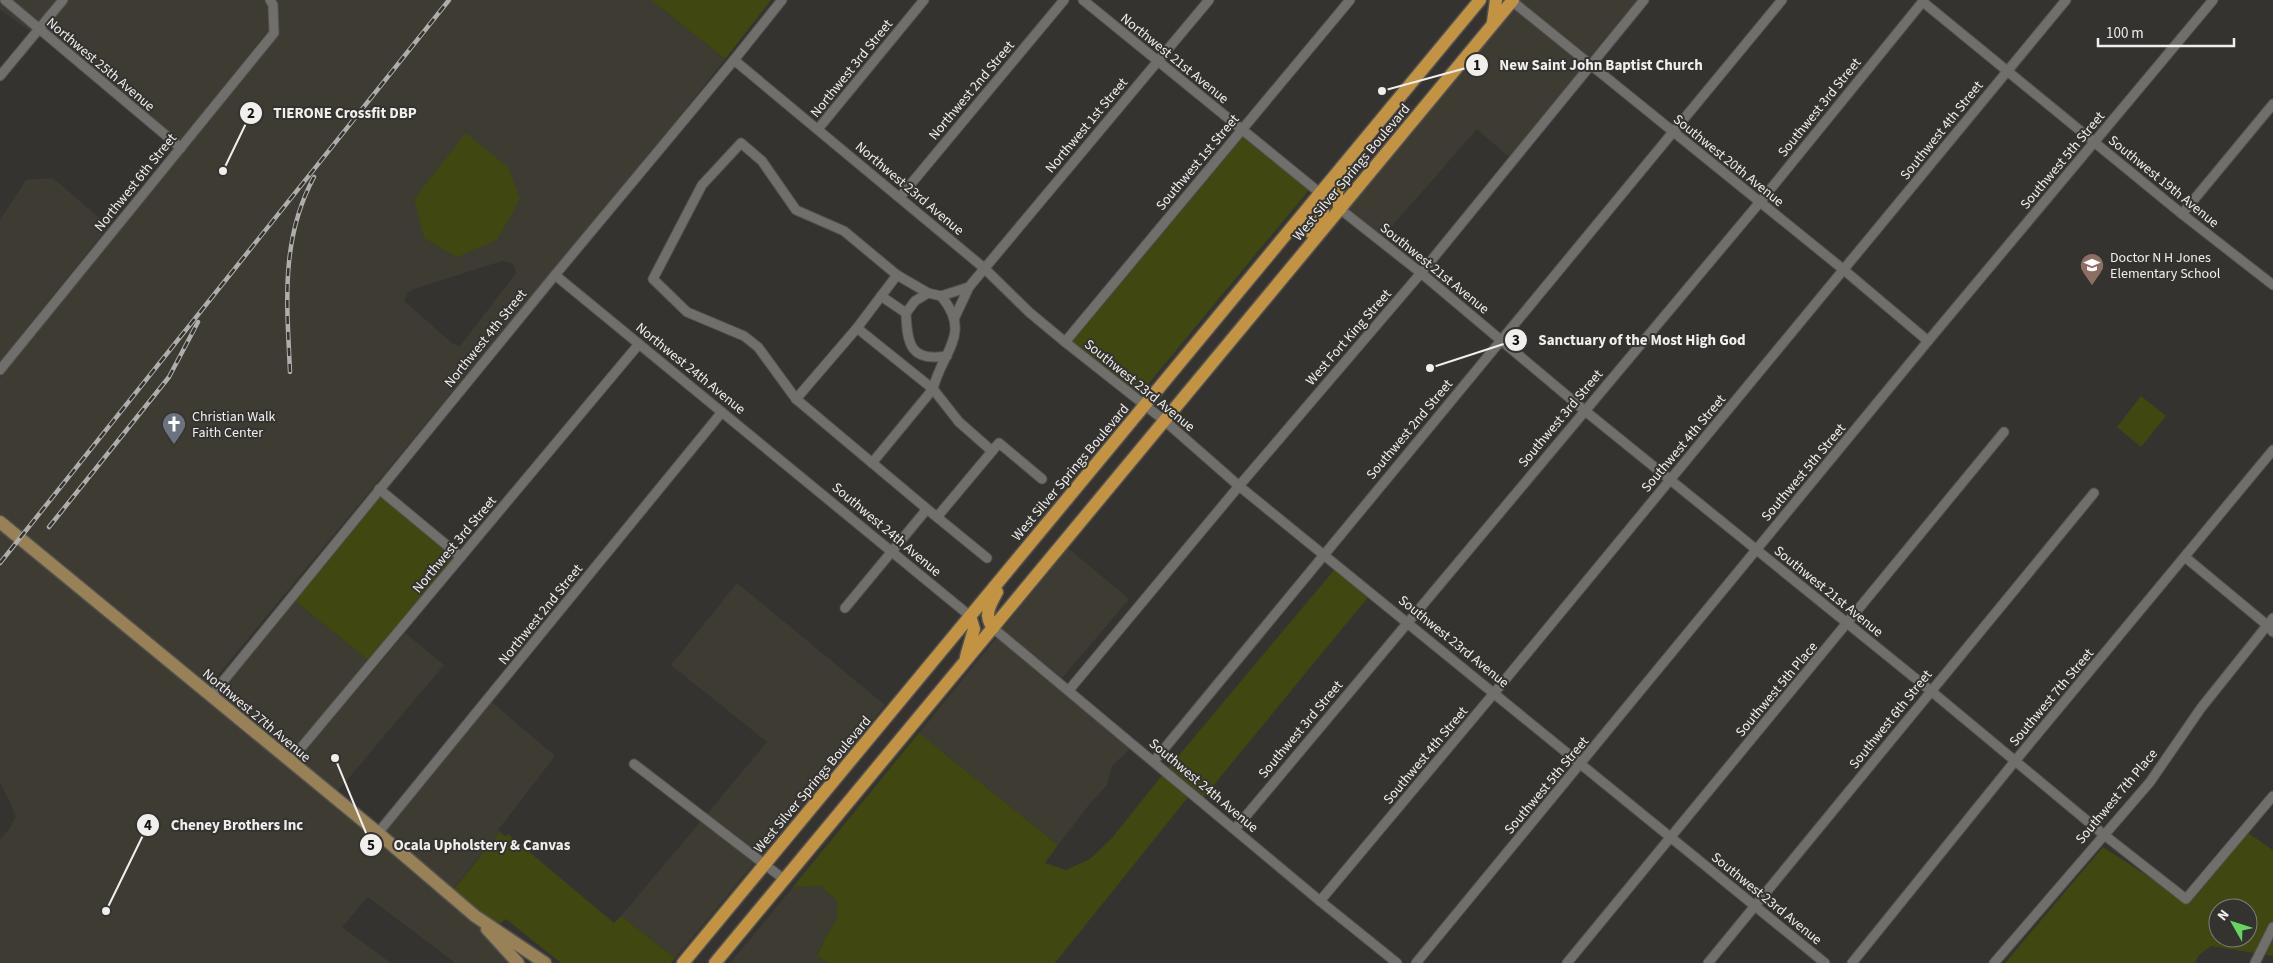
<svg xmlns="http://www.w3.org/2000/svg" width="2273" height="963" font-family="'Source Sans 3',sans-serif">
	<style>
		.built { fill: #3d3b32; fill-rule: evenodd }
		.green { fill: #414710; fill-rule: evenodd }
		.lines { fill: none; stroke-linecap: round; stroke-linejoin: round }
		.minor-casing { stroke: #53524f; stroke-width: 11 }
		.secondary-casing { stroke: #53524f; stroke-width: 15 }
		.primary-casing { stroke: #53524f; stroke-width: 15 }
		.minor { stroke: #706f6c; stroke-width: 9 }
		.secondary { stroke: #998157; stroke-width: 12 }
		.primary { stroke: #c29342; stroke-width: 12 }
		.rail-casing { stroke: #afaeac; stroke-width: 4.5 }
		.rail { stroke: #343330; stroke-width: 2.5; stroke-dasharray: 8; stroke-linecap: butt }
		.labels { text-anchor: middle; stroke-width: 4; stroke-linejoin: round; paint-order: stroke }
		.street-label { font-size: 14px; fill: #f0efed; stroke: #343330 }
		.poi-label { font-size: 14px; fill: #f0efed; stroke: #343330; text-anchor: start }
		.leader { fill: none; stroke: #f0efed; stroke-width: 2 }
		.callout-dot { fill: #f0efed; stroke: #343330; stroke-width: 2 }
		.mark-label { font-size: 15px; text-anchor: middle; font-weight: bold; fill: #111 }
		.callout-label { font-size: 15px; text-anchor: middle; font-weight: bold; fill: #f0efed; stroke: #343330; stroke-width: 4; stroke-linejoin: round; paint-order: stroke }
	</style>
	<rect width="100%" height="100%" fill="#343330"/>
	<g class="built">
		<path d="M11,0H56L38,22Z"/>
		<path d="M69,0H264L268,6V31L180,141L46,29Z"/>
		<path d="M275,0H651L725,59L681,115L208,687L0,516V378L278,36L279,8ZM502,261L513,263L516,273L460,346L452,343L404,301L407,293L417,288Z"/>
		<path d="M1520,0H1637L1589,58L1519,1Z"/>
		<path d="M0,2L32,29L30,31L0,10Z"/>
		<path d="M1513,8L1584,65L1509,157L1477,129L1380,240L1346,210Z"/>
		<path d="M53,178L109,226L0,361V220L26,180Z"/>
		<path d="M0,528L472,919L501,950L507,963H455L368,897L342,927L391,963H0V840L9,829L16,816L0,782Z"/>
		<path d="M1068,548L1129,599L1062,678L1002,629Z"/>
		<path d="M737,583L885,705L761,855L707,814L767,742L671,665Z"/>
		<path d="M295,601L368,660L289,755L218,696Z"/>
		<path d="M405,633L444,665L336,793L297,761Z"/>
		<path d="M997,637L1131,748L1112,766L1107,785L1088,806L1058,845L919,733Z"/>
		<path d="M492,702L555,756L498,830L500,832L452,890L385,833Z"/>
		<path d="M701,821L755,862L675,958L621,916Z"/>
		<path d="M821,886L837,901V918L825,938L817,956L829,963H730L793,887Z"/>
	</g>
	<g class="green">
		<path d="M651,0H771L725,59Z"/>
		<path d="M466,133L508,167L520,199L497,240L457,257L424,238L414,199Z"/>
		<path d="M1243,137L1309,190L1139,395L1071,343Z"/>
		<path d="M2141,396L2166,416L2141,447L2117,427Z"/>
		<path d="M381,496L454,557L368,660L295,601Z"/>
		<path d="M1335,569L1369,596L1204,797L1169,767Z"/>
		<path d="M919,733L1058,845L1045,863L1066,870L1090,859L1112,838L1163,774L1189,796L1055,963H829L817,956L825,938L837,918V901L821,886L793,887Z"/>
		<path d="M500,832L506,837L508,834L614,923L621,916L675,958L671,963H561L506,919L498,925L478,912L453,890Z"/>
		<path d="M2248,833L2273,850V956L2211,946L2199,955L2195,963H2005L2103,847L2187,902ZM2218,908H2248V938H2218Z"/>
	</g>
	<g class="lines">
		<g class="minor-casing">
			<g id="minor">
				<path d="M5,0L181,148"/>
				<path d="M1083,0L1320,193"/>
				<path d="M1512,1L1844,270L1928,341"/>
				<path d="M1923,2L2182,214L2273,285"/>
				<path d="M734,60L984,268L1029,312L1065,342L1165,421L1239,486L1825,963"/>
				<path d="M0,76L63,0"/>
				<path d="M818,129L924,0"/>
				<path d="M900,197L1064,0"/>
				<path d="M1340,209L1421,273L1584,410L1931,691L2103,834L2186,899L2273,796"/>
				<path d="M2182,214L2273,104"/>
				<path d="M555,275L970,616"/>
				<path d="M881,296L906,313C907,345 911,362 947,356"/>
				<path d="M941,296C973,334 942,351 933,389L959,422L992,451"/>
				<path d="M906,313L915,301L928,293"/>
				<path d="M955,317L969,287L1209,0"/>
				<path d="M857,328L897,275"/>
				<path d="M1065,342L1350,0"/>
				<path d="M0,370L274,33L273,5L270,0"/>
				<path d="M796,399L857,328L933,389L872,463"/>
				<path d="M379,489L461,557"/>
				<path d="M927,509L796,399L758,347L744,336L687,312L653,279L702,185L741,143L762,161L796,210L844,231L897,275L928,293L941,296L969,287"/>
				<path d="M937,517L999,443L1042,479"/>
				<path d="M2185,557L2267,625L2273,632"/>
				<path d="M845,608L927,509L987,558"/>
				<path d="M993,628L1320,901L1397,963"/>
				<path d="M1069,690L1239,486L1421,273L1644,0"/>
				<path d="M211,696L555,275L734,60L782,0"/>
				<path d="M290,761L639,344"/>
				<path d="M1154,761L1782,0"/>
				<path d="M634,764L785,880"/>
				<path d="M1235,829L1760,202L1924,0"/>
				<path d="M378,833L722,412"/>
				<path d="M1320,901L1495,692L2066,0"/>
				<path d="M1416,963L1928,341L2213,0"/>
				<path d="M1567,963L2004,432"/>
				<path d="M1708,963L2094,493"/>
				<path d="M1852,963L2015,761L2273,450"/>
				<path d="M1994,963L2150,782L2201,708L2273,618"/>
				<path d="M2255,963L2273,927"/>
			</g>
		</g>
		<g class="secondary-casing">
			<g id="secondary">
				<path d="M0,522L378,833L475,916L545,963"/>
				<path d="M487,929L518,963"/>
			</g>
		</g>
		<g class="primary-casing">
			<g id="primary">
				<path d="M1493,22L1496,0"/>
				<path d="M1340,209C1335,194 1336,183 1346,171"/>
				<path d="M1310,232C1323,217 1327,212 1320,193"/>
				<path d="M993,628C983,615 990,605 997,592"/>
				<path d="M966,657L974,629L970,616"/>
				<path d="M683,963L1480,0"/>
				<path d="M715,963L1513,0"/>
			</g>
		</g>
		<use href="#minor" class="minor"/>
		<use href="#secondary" class="secondary"/>
		<use href="#primary" class="primary"/>
		<g class="rail-casing">
			<g id="rail">
				<path d="M290,372C287,304 280,240 314,177"/>
				<path d="M49,527L169,377L198,322"/>
				<path d="M0,563L449,0"/>
			</g>
		</g>
		<use href="#rail" class="rail"/>
	</g>
	<defs>
		<g id="school-pin" transform="scale(1.25)"><path d="M0 17L-7.5 6A9.5 9.5 0 1 1 7.5 6Z" fill="#8d6e63" stroke="#343330"/><path d="M0-5L7-2L0 1L-7-2ZM-4 1L0 2.5L4 1V4Q0 6-4 4Z" fill="#fff"/></g>
		<g id="church-pin" transform="scale(1.25)"><path d="M0 17L-7.5 6A9.5 9.5 0 1 1 7.5 6Z" fill="#6b7280" stroke="#343330"/><path d="M-1.2-6h2.4v3.5h3.3v2.4h-3.3V6h-2.4V-.1h-3.3v-2.4h3.3Z" fill="#fff"/></g>
	</defs>
	<g fill-rule="evenodd">
		<use href="#school-pin" x="2092" y="265"/>
		<use href="#church-pin" x="174" y="424"/>
	</g>
	<g class="labels">
		<g class="street-label">
			<text transform="translate(1175 58) rotate(39)" y="5">Northwest 21st Avenue</text>
			<text transform="translate(101 64) rotate(40)" y="5">Northwest 25th Avenue</text>
			<text transform="translate(851 68) rotate(-51)" y="5">Northwest 3rd Street</text>
			<text transform="translate(971 90) rotate(-50)" y="5">Northwest 2nd Street</text>
			<text transform="translate(1819 107) rotate(-51)" y="5">Southwest 3rd Street</text>
			<text transform="translate(1086 125) rotate(-50)" y="5">Northwest 1st Street</text>
			<text transform="translate(1941 130) rotate(-51)" y="5">Southwest 4th Street</text>
			<text transform="translate(1729 160) rotate(39)" y="5">Southwest 20th Avenue</text>
			<text transform="translate(2062 160) rotate(-50)" y="5">Southwest 5th Street</text>
			<text transform="translate(1197 162) rotate(-50)" y="5">Southwest 1st Street</text>
			<text transform="translate(1351 172) rotate(-50)" y="5">West Silver Springs Boulevard</text>
			<text transform="translate(2164 181) rotate(39)" y="5">Southwest 19th Avenue</text>
			<text transform="translate(135 182) rotate(-51)" y="5">Northwest 6th Street</text>
			<text transform="translate(910 188) rotate(40)" y="5">Northwest 23rd Avenue</text>
			<text transform="translate(1435 268) rotate(39)" y="5">Southwest 21st Avenue</text>
			<text transform="translate(1348 337) rotate(-49)" y="5">West Fort King Street</text>
			<text transform="translate(485 338) rotate(-51)" y="5">Northwest 4th Street</text>
			<text transform="translate(691 368) rotate(39)" y="5">Northwest 24th Avenue</text>
			<text transform="translate(1140 385) rotate(39)" y="5">Southwest 23rd Avenue</text>
			<text transform="translate(1560 418) rotate(-50)" y="5">Southwest 3rd Street</text>
			<text transform="translate(1409 429) rotate(-50)" y="5">Southwest 2nd Street</text>
			<text transform="translate(1683 443) rotate(-50)" y="5">Southwest 4th Street</text>
			<text transform="translate(1070 472) rotate(-50)" y="5">West Silver Springs Boulevard</text>
			<text transform="translate(1803 472) rotate(-50)" y="5">Southwest 5th Street</text>
			<text transform="translate(887 529) rotate(40)" y="5">Southwest 24th Avenue</text>
			<text transform="translate(454 544) rotate(-50)" y="5">Northwest 3rd Street</text>
			<text transform="translate(1829 591) rotate(39)" y="5">Southwest 21st Avenue</text>
			<text transform="translate(540 614) rotate(-51)" y="5">Northwest 2nd Street</text>
			<text transform="translate(1454 641) rotate(39)" y="5">Southwest 23rd Avenue</text>
			<text transform="translate(1776 689) rotate(-50)" y="5">Southwest 5th Place</text>
			<text transform="translate(2051 697) rotate(-50)" y="5">Southwest 7th Street</text>
			<text transform="translate(257 715) rotate(40)" y="5">Northwest 27th Avenue</text>
			<text transform="translate(1890 719) rotate(-51)" y="5">Southwest 6th Street</text>
			<text transform="translate(1300 729) rotate(-50)" y="5">Southwest 3rd Street</text>
			<text transform="translate(1425 755) rotate(-50)" y="5">Southwest 4th Street</text>
			<text transform="translate(812 784) rotate(-50)" y="5">West Silver Springs Boulevard</text>
			<text transform="translate(1204 785) rotate(40)" y="5">Southwest 24th Avenue</text>
			<text transform="translate(1546 785) rotate(-50)" y="5">Southwest 5th Street</text>
			<text transform="translate(2116 796) rotate(-50)" y="5">Southwest 7th Place</text>
			<text transform="translate(1767 898) rotate(39)" y="5">Southwest 23rd Avenue</text>
		</g>
		<g class="poi-label">
			<text x="2110" y="262">Doctor N H Jones<tspan x="2110" dy="16">Elementary School</tspan></text>
			<text x="192" y="421">Christian Walk<tspan x="192" dy="16">Faith Center</tspan></text>
		</g>
	</g>
	<path class="leader" d="M1382 91L1477 65M223 171L251 113M1430 368L1516 340M106 911L148 825M335 758L371 845"/>
	<g class="callout-dot">
		<circle cx="1382" cy="91" r="5"/>
		<circle cx="223" cy="171" r="5"/>
		<circle cx="1430" cy="368" r="5"/>
		<circle cx="106" cy="911" r="5"/>
		<circle cx="335" cy="758" r="5"/>
		<circle cx="1477" cy="65" r="12"/>
		<circle cx="251" cy="113" r="12"/>
		<circle cx="1516" cy="340" r="12"/>
		<circle cx="148" cy="825" r="12"/>
		<circle cx="371" cy="845" r="12"/>
	</g>
	<g class="mark-label">
		<text x="1477" y="70">1</text>
		<text x="251" y="118">2</text>
		<text x="1516" y="345">3</text>
		<text x="148" y="830">4</text>
		<text x="371" y="850">5</text>
	</g>
	<g class="callout-label">
		<text x="1601" y="70">New Saint John Baptist Church</text>
		<text x="345" y="118">TIERONE Crossfit DBP</text>
		<text x="1642" y="345">Sanctuary of the Most High God</text>
		<text x="237" y="830">Cheney Brothers Inc</text>
		<text x="482" y="850">Ocala Upholstery &amp; Canvas</text>
	</g>
	<g transform="translate(2233 923) rotate(309)"><circle r="24" fill="#343330" stroke="#7f7e7c"/>
	<path d="M0-4L9 19L0 12L-9 19Z" fill="#69d464"/>
	<text y="-8" font-size="14" font-weight="bold" text-anchor="middle" fill="#f0efed">N</text>
	</g>
	<path d="M2098 38v8h136v-8" fill="none" stroke="#f0efed" stroke-width="2.5"/>
	<text x="2106" y="38" font-size="15" fill="#f0efed" stroke="#343330" stroke-width="4" paint-order="stroke">100 m</text>
</svg>
